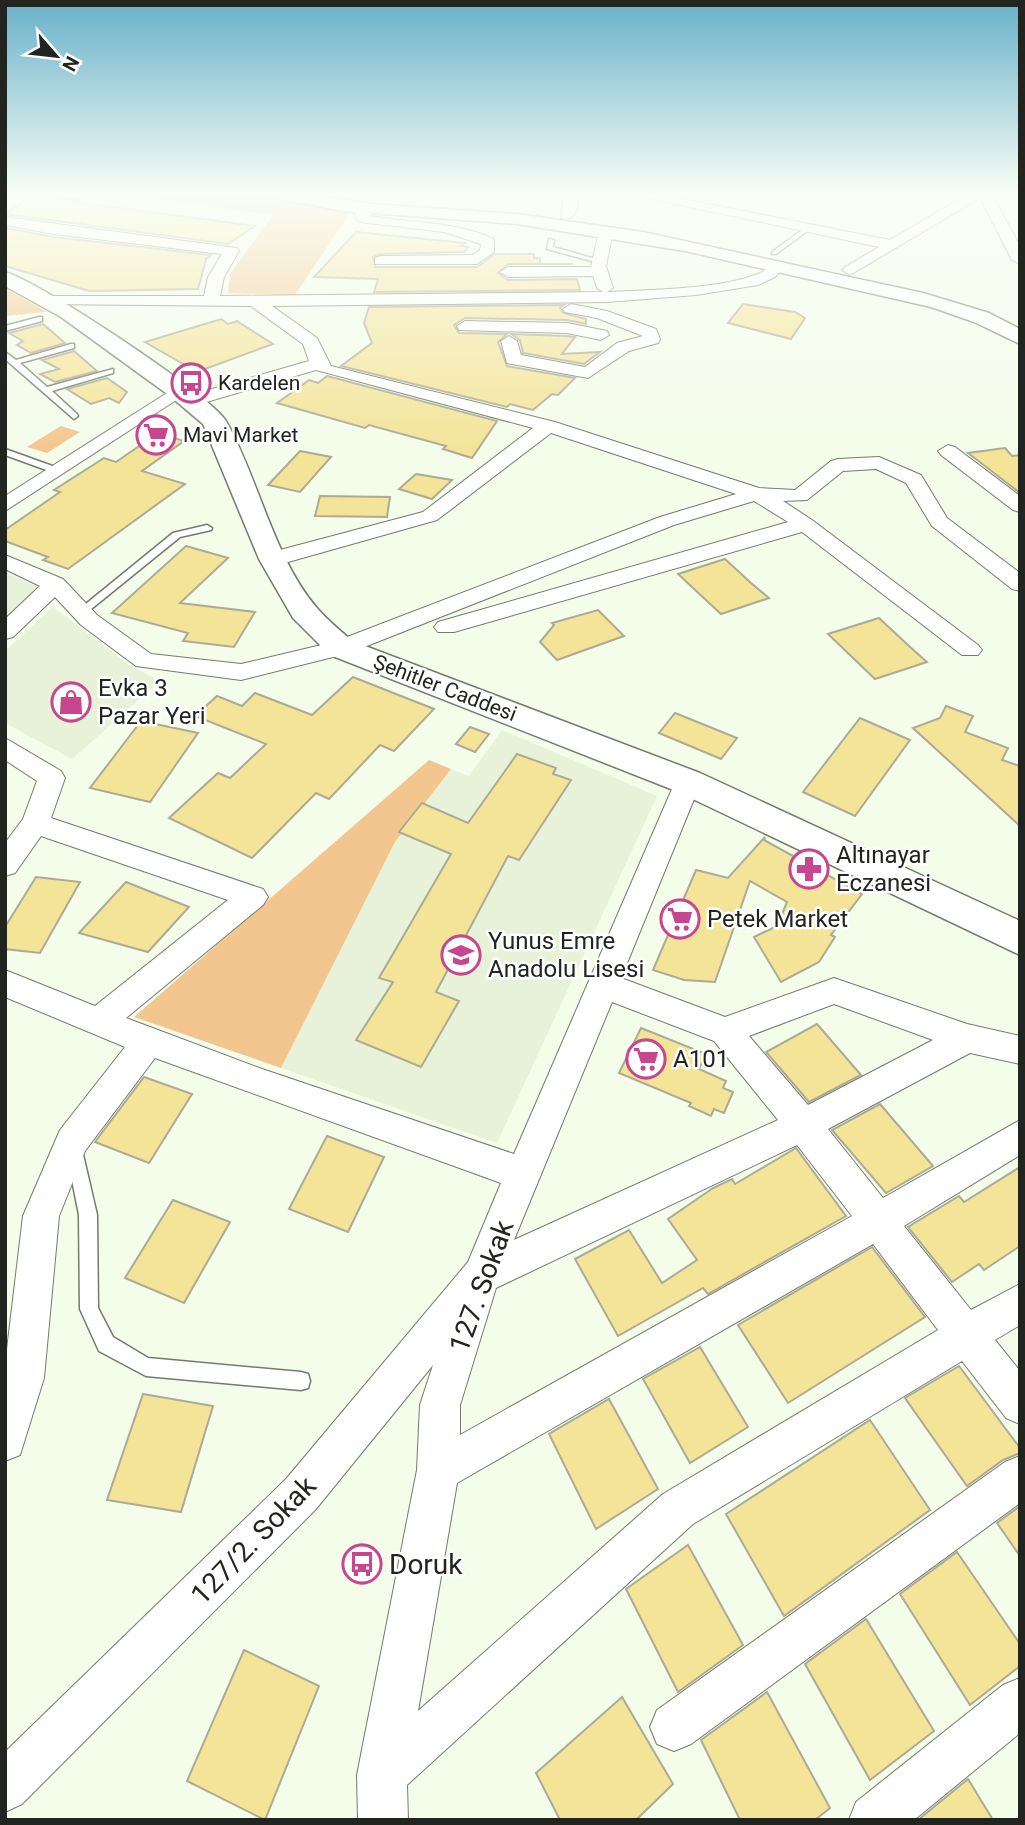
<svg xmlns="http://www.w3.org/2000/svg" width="1025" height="1825" font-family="Roboto,sans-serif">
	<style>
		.built { fill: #e7f2d9 }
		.green { fill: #f4c68f }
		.building { fill: #f4e498; stroke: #adaa98; stroke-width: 2 }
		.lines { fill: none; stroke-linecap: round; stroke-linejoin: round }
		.lane-casing { stroke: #747b6b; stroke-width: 3 }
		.street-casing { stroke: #747b6b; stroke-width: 2 }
		.secondary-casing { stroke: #747b6b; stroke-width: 3 }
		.lane { fill: #fff; fill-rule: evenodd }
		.street { fill: #fff; fill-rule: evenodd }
		.secondary { fill: #fff; fill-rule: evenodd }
		.labels { text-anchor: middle; stroke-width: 5; stroke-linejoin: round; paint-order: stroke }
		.far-poi-label { font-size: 21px; fill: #22251f; stroke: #fff; text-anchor: start }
		.far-street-label { font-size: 21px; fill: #22251f; stroke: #fff }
		.poi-label { font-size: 24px; fill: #22251f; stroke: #fff; text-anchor: start }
		.near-street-label { font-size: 28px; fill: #22251f; stroke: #fff }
		.near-poi-label { font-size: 28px; fill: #22251f; stroke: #fff; text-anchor: start }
	</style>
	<rect width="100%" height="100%" fill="#f4fcea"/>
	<g class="built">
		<path d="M5,572L42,589L5,623Z"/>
		<path d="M53,607L129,665L160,681L72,759L5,723V651Z"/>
		<path d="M502,730L657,796L497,1143L281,1068L395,842L451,769L469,776Z"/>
	</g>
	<g class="green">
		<path d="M127,195H273L352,210L295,295L228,293L230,274L273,215Z"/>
		<path d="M5,288L47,312L5,316Z"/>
		<path d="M61,426L80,432L47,453L27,447Z"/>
		<path d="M429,760L451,769L395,842L281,1068L134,1017Z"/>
	</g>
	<g class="building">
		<path d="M34,195L78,200L74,202L255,226L228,244L5,214Z"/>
		<path d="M5,228L54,237L211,255L206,259L198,289L89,291L5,266Z"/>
		<path d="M356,232L465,243L461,246L468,247L464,252L379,254L373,257L375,267H477L495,254H534V258H540V264H573H508L498,273L508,280L577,279L580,290L374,292L378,279L314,277Z"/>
		<path d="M743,304L795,312L805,318L791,339L728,323Z"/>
		<path d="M564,305L560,308L563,313L586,319V324L567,320L465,318L454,325L459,333L507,334L498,342L507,366L575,378L558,395L552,394L533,410L510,404L507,407L341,366L372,343L364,323L369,307Z"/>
		<path d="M221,319L228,324L237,321L273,344L197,372L145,342Z"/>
		<path d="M43,324L65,343L31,353L17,345L23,341L9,333Z"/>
		<path d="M511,334L567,336L575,337L562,354L600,352L584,364L523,353L520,340Z"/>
		<path d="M74,351L97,371L55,382L40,374L59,369L42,360Z"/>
		<path d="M327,376L497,421L472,458L443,449L446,446L369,425L365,428L277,403L309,380L318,383Z"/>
		<path d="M107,378L127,392L119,403L109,398L91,404L67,389Z"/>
		<path d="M158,433L184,441L142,471L185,484L68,569L43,560L48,557L5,541V530L60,492L54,490L104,458L116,462Z"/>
		<path d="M1005,448L1012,456L1020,455V493L968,453Z"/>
		<path d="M300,451L331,457L300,492L268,485Z"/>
		<path d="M416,474L452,480L432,499L399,489Z"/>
		<path d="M320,496L390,497L387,517L315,516Z"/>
		<path d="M186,546L228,558L180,603L255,612L234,647L183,641L188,633L112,613Z"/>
		<path d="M725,559L751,583L769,598L721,614L678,574Z"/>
		<path d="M598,610L624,636L557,660L540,642L554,625L552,623Z"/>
		<path d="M879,618L909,646L927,662L875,679L828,634Z"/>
		<path d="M353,677L434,709L394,751L380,745L329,799L316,793L252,858L169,818L218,773L230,778L266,744L195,716L217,696L242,706L255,693L312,715Z"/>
		<path d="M946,706L973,716L965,732L1008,748L1002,760L1020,766V826L913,728L940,718Z"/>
		<path d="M675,713L737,738L721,759L659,733Z"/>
		<path d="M860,718L910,740L855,816L803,792Z"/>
		<path d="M141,721L198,733L150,802L90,788Z"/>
		<path d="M470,727L489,734L475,752L456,744Z"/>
		<path d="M517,754L556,768L553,774L571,780L519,860L508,856L436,992L459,1001L421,1067L356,1040L393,982L379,978L451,854L399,832L422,803L468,823Z"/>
		<path d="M765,837L764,840L862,894L831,935L835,937L819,962L781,982L754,937L777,926L787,902L750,881L715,982L684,980L653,970L696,870L728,878Z"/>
		<path d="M36,877L80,882L40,953L5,949V927Z"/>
		<path d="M126,882L189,907L148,952L79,933Z"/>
		<path d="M817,1024L861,1075L809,1102L766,1052Z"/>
		<path d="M641,1028L706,1054L699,1069L726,1081L723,1088L733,1092L724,1113L714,1109L711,1116L689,1106L691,1103L619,1073Z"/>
		<path d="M144,1077L192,1094L149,1163L95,1142Z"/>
		<path d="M880,1104L933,1166L886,1193L832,1130Z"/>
		<path d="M327,1136L384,1157L348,1232L289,1209Z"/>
		<path d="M796,1148L846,1216L708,1294L703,1288L618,1336L575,1259L629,1230L662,1283L697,1260L668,1219L713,1188L732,1179L735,1184Z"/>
		<path d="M1020,1167V1246L984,1270L979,1264L952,1282L908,1227L959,1196L964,1202Z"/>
		<path d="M173,1200L230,1222L184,1303L125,1278Z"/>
		<path d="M872,1247L925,1317L788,1403L738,1325Z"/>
		<path d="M700,1347L748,1427L690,1463L643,1379Z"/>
		<path d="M959,1366L1020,1448V1453L1003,1460L967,1486L905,1398Z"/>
		<path d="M143,1394L213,1406L181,1512L107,1500Z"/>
		<path d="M609,1399L658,1489L596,1529L549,1434Z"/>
		<path d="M870,1420L930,1510L784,1616L726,1514Z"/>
		<path d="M1020,1506V1556L997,1523Z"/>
		<path d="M688,1545L743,1645L678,1692L626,1589Z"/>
		<path d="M957,1552L1020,1644V1666L970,1705L900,1594Z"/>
		<path d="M866,1619L934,1731L870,1780L805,1664Z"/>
		<path d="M244,1650L319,1686L265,1820L187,1781Z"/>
		<path d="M767,1692L830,1808L815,1820H740L701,1740Z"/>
		<path d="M622,1697L673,1784L636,1820H560L536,1773Z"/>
		<path d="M968,1779L993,1820H918Z"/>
	</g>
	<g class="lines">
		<g class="lane-casing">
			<g id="lane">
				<path d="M805,228L810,229L776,254H772V252Z"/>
				<path d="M549,239L554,240L553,247L603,261L599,263L547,249Z"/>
				<path d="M39,317H42V321L5,331V326Z"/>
				<path d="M71,344H74V348L20,363L47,387L113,369V373L52,391L77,414L78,416L74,419L5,359V352L16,360Z"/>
				<path d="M5,449L58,468L60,470L52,472L5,455Z"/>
				<path d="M207,525L212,528L211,530L180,537L85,614L81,615L76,612L173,533Z"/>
				<path d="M74,1142L80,1145L82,1150L97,1215L98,1308L113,1337L148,1358L301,1372L308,1374L310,1381L308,1388L301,1390L146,1376L99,1351L80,1309L79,1215L66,1150L68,1145Z"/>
			</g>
		</g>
		<g class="street-casing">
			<g id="street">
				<path d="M552,195H576L578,208L571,218H561L563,200Z"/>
				<path d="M633,195H662L890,240L966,195H992L1020,246V264L1012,260L980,198L850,275L842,270L845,267L879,247Z"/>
				<path d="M366,204L373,208L369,216C411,223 454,221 494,239V252L477,264H375V258L380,256L473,255L480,250L481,244L444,232L359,222L354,216L361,205Z"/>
				<path d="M5,217L237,248L239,251L224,277L220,296L603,292L597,288L593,276L508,277L500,272L508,267H591L599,231L606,227L613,231L606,266L613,288L607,292C648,290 718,289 755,275C763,273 767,268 772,262H782L785,265L775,277L758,285L696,295L608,302L272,306L317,338L331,366L555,422L759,488L795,490L831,461L838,459L879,457L921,475L947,518L1020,573V591L1012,589L932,526L906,483L876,469L843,471L807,500L783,501L812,520L978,645L982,650L978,655H962L802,532L454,632H438L434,627L438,622L788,522L754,501L674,525L349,653L241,680L136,666L81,625L55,597L13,637L5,639V619L40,586L5,569V555L63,579L97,615L151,654L241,664L334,642L660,517L736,494L551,433L437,520L281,564H265L262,559L265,554L423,512L533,428L316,370L196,405H184L181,401L184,397L309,361L303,344L251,306L43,304L41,301L49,296H204L208,277L222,254L54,234L5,225Z"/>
				<path d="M571,304L607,311L656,329L660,339L658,343L629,351L588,378L507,363L501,341L509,336L517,341L521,355L585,367L617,343L643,336L597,318L565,312L563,309Z"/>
				<path d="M465,321L567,323L607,331L609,335L601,340L567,333L459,330L457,326Z"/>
				<path d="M178,386L187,391L184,395L5,511V496Z"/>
				<path d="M948,445L955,447L1020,496V512L1013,510L941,455L938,451Z"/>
				<path d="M5,738L61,771L65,778L51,818L263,889L268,897L263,905L126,1018L262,1069L514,1154L675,782L679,775L688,772L697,775L701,782L621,978L725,1017L834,978L967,1024L1020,1036V1064L970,1053L828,1129L883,1198L1020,1120V1155L904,1226L971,1310L1020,1284V1325L995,1340L1020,1371V1424L1006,1418L962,1361L693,1524L407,1785L408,1820H358L357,1775L417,1470L420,1405L433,1365L316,1509L22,1804L5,1812V1752L286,1479L468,1262L501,1183L155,1058L85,1151L59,1216L44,1378L20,1455L5,1461V1366L23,1216L60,1130L125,1047L5,997V970L95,1006L228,900L41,836L15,873L5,876V843L23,819L37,781L5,760ZM612,1002L714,1041L778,1120L514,1240ZM834,1004L933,1040L808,1105L749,1036ZM797,1145L852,1216L460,1435V1405L496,1288ZM873,1244L938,1330L663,1494L418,1711L457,1483Z"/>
				<path d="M1020,1456V1503L691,1744L674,1751L657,1744L650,1727L657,1710L1005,1462Z"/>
				<path d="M1020,1678V1733L914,1820H849L856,1802L1003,1685Z"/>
			</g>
		</g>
		<g class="secondary-casing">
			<g id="secondary">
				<path d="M277,195H311L372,204L517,214L643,232L923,293L989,313L1020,329V344L974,322L931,307L685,251L517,224L343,211L286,200Z"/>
				<path d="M5,272C37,280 211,395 226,421C258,477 274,559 317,608C327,620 340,630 352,641L700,773L1020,921V955L676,791L330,655L293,618L259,559L203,424L170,396L61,317L5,286Z"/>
			</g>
		</g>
		<use href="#lane" class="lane"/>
		<use href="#street" class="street"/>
		<use href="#secondary" class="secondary"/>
	</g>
	<linearGradient id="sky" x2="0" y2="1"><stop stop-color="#67b1c9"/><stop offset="0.43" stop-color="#fafef6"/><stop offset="1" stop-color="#fafef6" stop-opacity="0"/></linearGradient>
	<rect width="1025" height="451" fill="url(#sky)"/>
	<defs>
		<g id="bus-ring" transform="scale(2.0125)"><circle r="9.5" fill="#fff" stroke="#c64690" stroke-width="1.5"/><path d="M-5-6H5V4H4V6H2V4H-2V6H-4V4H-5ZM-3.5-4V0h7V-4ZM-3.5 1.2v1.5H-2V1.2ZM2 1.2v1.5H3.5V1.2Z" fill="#c64690"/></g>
		<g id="supermarket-ring" transform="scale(2.0125)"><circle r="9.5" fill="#fff" stroke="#c64690" stroke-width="1.5"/><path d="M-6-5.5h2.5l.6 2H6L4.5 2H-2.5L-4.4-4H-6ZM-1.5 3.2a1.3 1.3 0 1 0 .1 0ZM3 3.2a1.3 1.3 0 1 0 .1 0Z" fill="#c64690"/></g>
		<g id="shop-ring" transform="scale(2.0125)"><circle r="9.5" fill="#fff" stroke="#c64690" stroke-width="1.5"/><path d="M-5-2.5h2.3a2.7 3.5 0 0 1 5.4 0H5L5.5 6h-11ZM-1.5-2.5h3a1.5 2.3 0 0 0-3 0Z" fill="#c64690"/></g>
		<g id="pharmacy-ring" transform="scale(2.0125)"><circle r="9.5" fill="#fff" stroke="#c64690" stroke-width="1.5"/><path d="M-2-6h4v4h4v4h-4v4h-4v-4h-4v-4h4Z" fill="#c64690"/></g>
		<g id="school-ring" transform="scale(2.0125)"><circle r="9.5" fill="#fff" stroke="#c64690" stroke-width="1.5"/><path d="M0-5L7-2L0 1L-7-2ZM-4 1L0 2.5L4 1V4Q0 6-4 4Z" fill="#c64690"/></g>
	</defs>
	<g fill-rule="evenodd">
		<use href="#bus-ring" x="191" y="383"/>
		<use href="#supermarket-ring" x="156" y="435"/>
		<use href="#shop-ring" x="71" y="702"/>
		<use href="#pharmacy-ring" x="809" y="869"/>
		<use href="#supermarket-ring" x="680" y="919"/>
		<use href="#school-ring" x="461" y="955"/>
		<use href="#supermarket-ring" x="646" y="1059"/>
		<use href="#bus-ring" x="362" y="1564"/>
	</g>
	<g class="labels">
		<g class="far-poi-label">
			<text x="218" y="390">Kardelen</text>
			<text x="183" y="442">Mavi Market</text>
		</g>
		<g class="far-street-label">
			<text transform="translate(445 688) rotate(21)" y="7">Şehitler Caddesi</text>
		</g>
		<g class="poi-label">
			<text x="98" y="696">Evka 3<tspan x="98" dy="28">Pazar Yeri</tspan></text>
			<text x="836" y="863">Altınayar<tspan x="836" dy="28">Eczanesi</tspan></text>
			<text x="707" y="927">Petek Market</text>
			<text x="488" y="949">Yunus Emre<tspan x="488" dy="28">Anadolu Lisesi</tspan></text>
			<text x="673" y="1067">A101</text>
		</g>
		<g class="near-street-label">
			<text transform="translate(481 1286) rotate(-70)" y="10">127. Sokak</text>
			<text transform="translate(253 1540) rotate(-46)" y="10">127/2. Sokak</text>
		</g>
		<g class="near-poi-label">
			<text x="389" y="1574">Doruk</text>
		</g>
	</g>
	<rect width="1025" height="1825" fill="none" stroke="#22251f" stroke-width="14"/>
	<g transform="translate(56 56) rotate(118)" stroke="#ffffff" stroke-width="5" paint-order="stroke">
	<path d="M0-5L12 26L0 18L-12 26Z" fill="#22251f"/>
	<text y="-10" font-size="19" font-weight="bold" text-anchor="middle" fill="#22251f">N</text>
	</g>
</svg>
